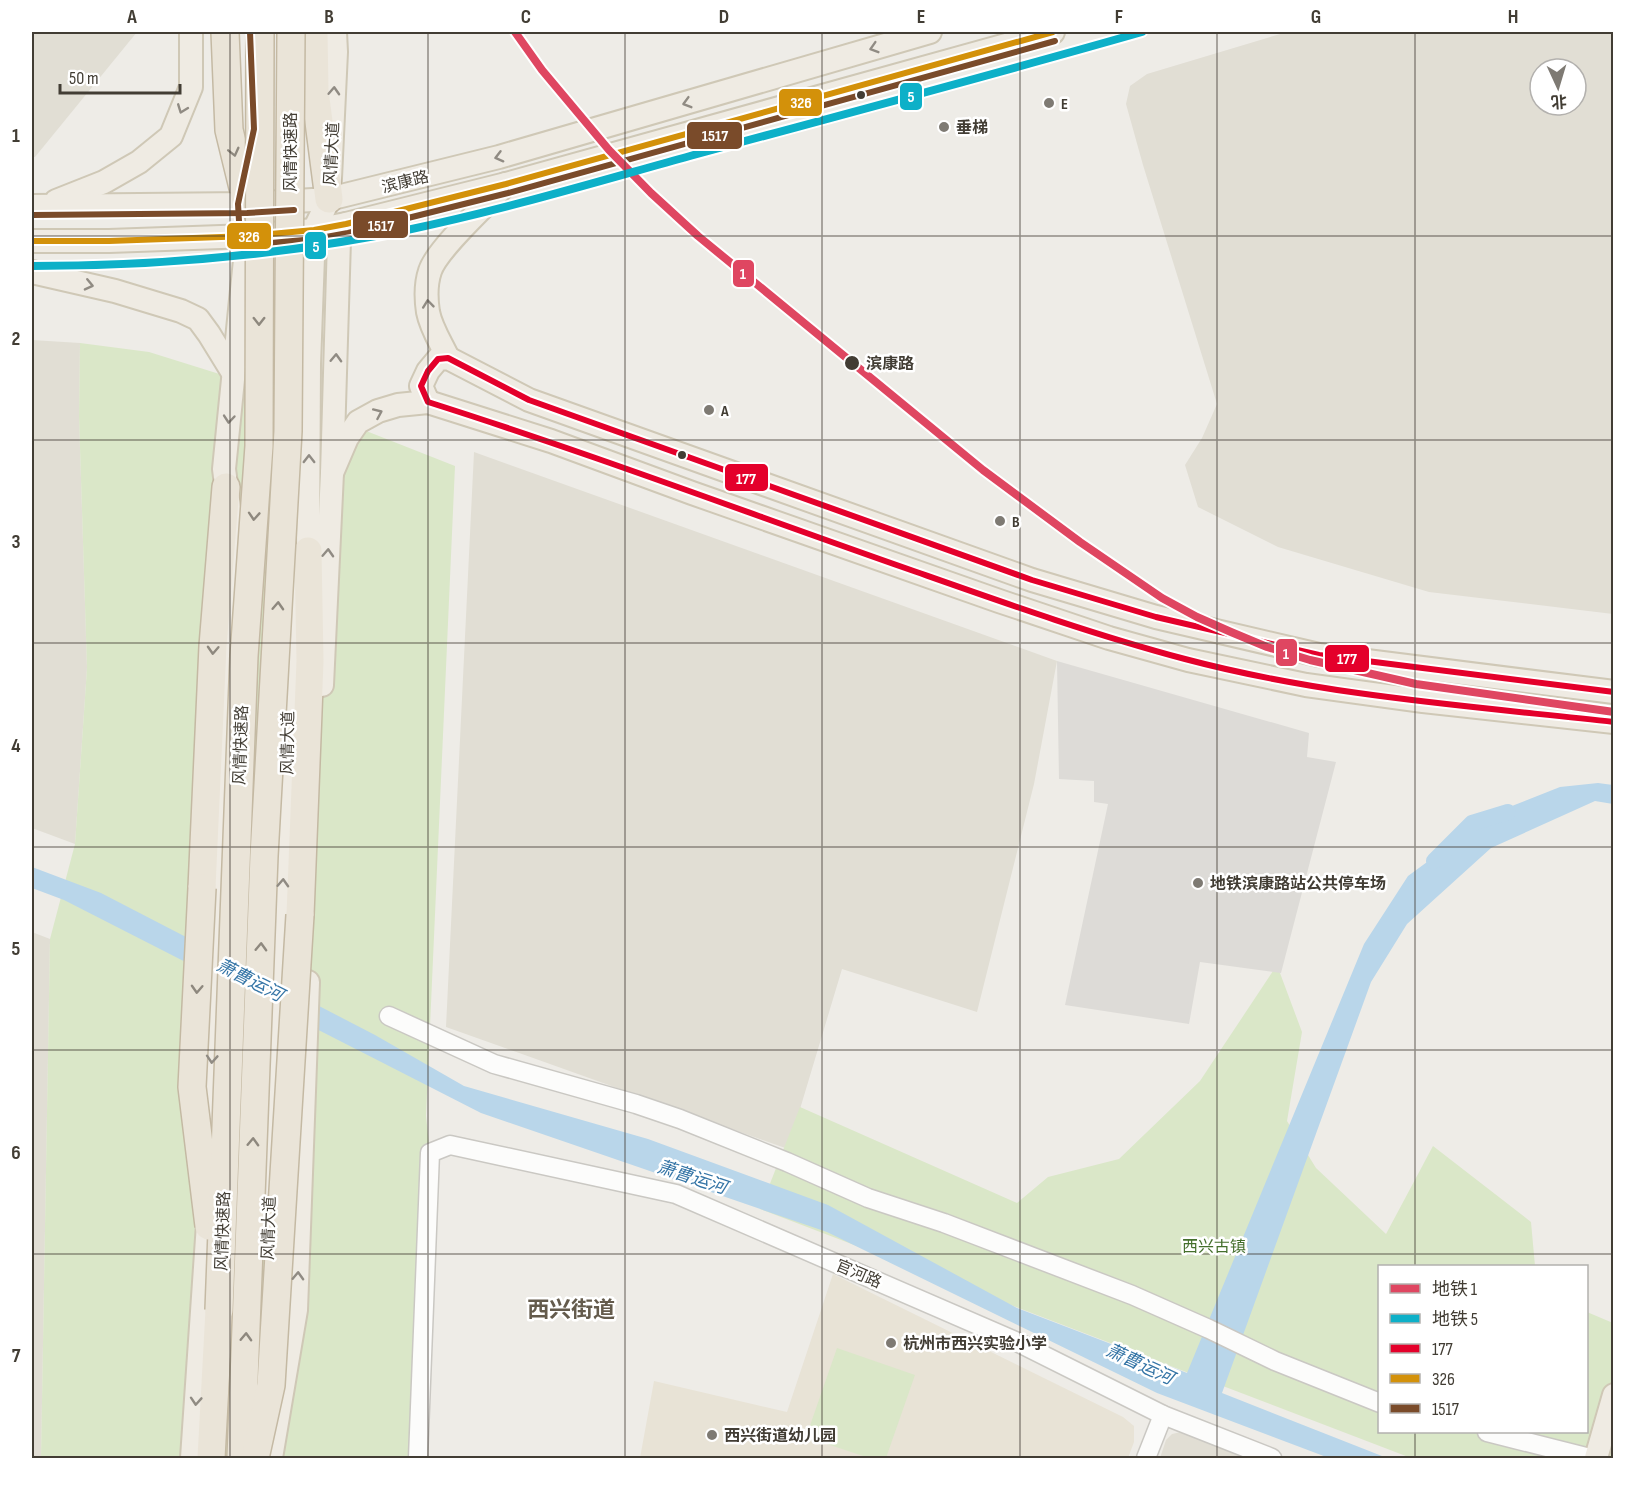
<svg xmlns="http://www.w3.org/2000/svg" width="1645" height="1490" font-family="'Sofia Sans Condensed','Noto Sans SC',sans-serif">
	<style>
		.residential { fill: #e1ded4; fill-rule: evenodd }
		.education { fill: #e8e3d6 }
		.green { fill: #dae7c8 }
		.parking { fill: #dddbd7 }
		.water { fill: #b9d6ea }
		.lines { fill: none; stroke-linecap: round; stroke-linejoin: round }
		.canal { stroke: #b9d6ea; stroke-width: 16 }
		.minor-casing { stroke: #cac8c3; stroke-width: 21 }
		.major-casing { stroke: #cfc8b6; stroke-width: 26 }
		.highway-casing { stroke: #c4b9a3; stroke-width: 30 }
		.minor { stroke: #fcfcfb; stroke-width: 18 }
		.major { stroke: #efebe3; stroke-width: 22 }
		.highway { stroke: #eae4d8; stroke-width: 27 }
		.highway-bridge-casing { stroke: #c4b9a3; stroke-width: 30; stroke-linecap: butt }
		.highway-bridge { stroke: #eae4d8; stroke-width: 27 }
		.bus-1-casing { stroke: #fff; stroke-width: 10 }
		.bus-2-casing { stroke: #fff; stroke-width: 10 }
		.bus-3-casing { stroke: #fff; stroke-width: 10 }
		.bus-1 { stroke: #e4002b; stroke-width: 6 }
		.bus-2 { stroke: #d3910a; stroke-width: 6 }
		.bus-3 { stroke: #7a4b2a; stroke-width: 6 }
		.metro-1-casing { stroke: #fff; stroke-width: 12 }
		.metro-2-casing { stroke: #fff; stroke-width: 12 }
		.metro-1 { stroke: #df4661; stroke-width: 8 }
		.metro-2 { stroke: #0db0c8; stroke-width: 8 }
		.oneway { stroke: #908b83 }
		.oneway2 { stroke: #8e887e }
		.grid { fill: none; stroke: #423d34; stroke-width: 1.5; stroke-opacity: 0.55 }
		.bus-dot { fill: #423d34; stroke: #fff; stroke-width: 2 }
		.poi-dot { fill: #7e7a73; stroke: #fff; stroke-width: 2 }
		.labels { text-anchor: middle; stroke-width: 5; stroke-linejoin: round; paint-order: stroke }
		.poi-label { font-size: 16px; font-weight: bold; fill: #423d34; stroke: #fff; text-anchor: start }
		.street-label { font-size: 16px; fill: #423d34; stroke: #fff }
		.stop-label { font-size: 16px; font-weight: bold; fill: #423d34; stroke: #fff; text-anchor: start }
		.park-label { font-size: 16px; fill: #446f2c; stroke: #fff }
		.water-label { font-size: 18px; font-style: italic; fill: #3575a6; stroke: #fff }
		.district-label { font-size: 22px; font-weight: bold; fill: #645b4c; stroke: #fff }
		.line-badge { stroke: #fff; stroke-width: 2 }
		.badge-label { font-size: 16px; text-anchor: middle; font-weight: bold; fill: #fff }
		.neatline { fill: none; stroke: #423d34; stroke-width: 2 }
		.grid-label { font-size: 20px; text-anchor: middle; font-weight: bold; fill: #423d34 }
	</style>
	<rect width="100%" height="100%" fill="#eeece7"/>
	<g class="residential">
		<path d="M32,32H137L35,157H32Z"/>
		<path d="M1287,32H1613V614L1429,592L1278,547L1198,507L1185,465L1202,438L1217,404L1143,165L1126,104L1130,86L1147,74ZM1540,69H1576V105H1540Z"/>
		<path d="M32,340L80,343L79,416L87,668L75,844L32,828Z"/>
		<path d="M474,452L1057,661L1034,784L977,1012L842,969L788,1149L446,1027Z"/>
		<path d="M32,932L50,939L41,1458H32Z"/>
		<path d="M1185,1431L1255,1458H1160L1166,1440L1172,1434Z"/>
	</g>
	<path class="education" d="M833,1274L1123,1417L1134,1426V1442L1128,1458H640L654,1381L787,1412Z"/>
	<g class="green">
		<path d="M80,343L149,352L229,377L455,466L426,1116L430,1153L418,1458H41L50,939L75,844L87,668L79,416Z"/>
		<path d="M1277,965L1302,1032L1287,1121L1316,1168L1386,1234L1433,1146L1531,1222L1535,1266H1380V1432H1586L1587,1312L1613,1323V1458H1411L760,1209L800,1107L1017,1203L1048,1177L1119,1159L1200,1081Z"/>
		<path d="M837,1348L915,1375L886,1458H869L806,1437Z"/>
	</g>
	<path class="parking" d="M1057,661L1309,733L1307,757L1336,762L1281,973L1200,962L1189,1024L1065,1005L1108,804L1094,802V781L1059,779Z"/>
	<path class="water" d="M1598,783L1613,785V804L1595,801L1491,848L1407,924L1371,982L1222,1393L1387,1458H1329L1157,1393L827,1232L481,1113L64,900L32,888V867L101,893L375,1035L464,1086L648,1139L828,1205L1017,1308L1187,1373L1364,944L1408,876L1494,813L1560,787Z"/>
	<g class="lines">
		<path class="canal" d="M1434,861L1472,823L1508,812"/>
		<g class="minor-casing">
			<g id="minor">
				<path d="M389,1016L494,1064L636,1104L680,1119L787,1162L868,1198L944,1223L1132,1295L1209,1329L1275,1361L1380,1403"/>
				<path d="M1487,1432L1590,1458"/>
				<path d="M418,1458L430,1153L450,1145L676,1194L1015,1341L1163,1415L1272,1458"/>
				<path d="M1146,1458L1163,1415"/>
			</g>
		</g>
		<g class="major-casing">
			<g id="major">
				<path d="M56,201L104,182L139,162L171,136L191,87V32"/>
				<path d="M32,206L247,204L329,199L499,157L930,32"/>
				<path d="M32,241H109L249,236L314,230L346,224L506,184L1053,32"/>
				<path d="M32,272L115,291L181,311L198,319L209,334L233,373"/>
				<path d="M448,358C441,343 431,328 428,312C426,299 426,283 430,271C437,249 488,203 506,184"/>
				<path d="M428,402L421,386L428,371L438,359L448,358L529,400L1032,580L1156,617L1319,655L1614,692"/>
				<path d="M332,473L347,438L358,422L378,411L398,405L428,402L551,441L692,493L999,601L1109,638L1188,660L1306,685L1423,701L1614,722"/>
				<path d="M322,685L332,473L339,240L341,231L346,224"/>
				<path d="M210,1152V1084L217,1001L218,900L236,561L224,469L248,230"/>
				<path d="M269,1206L279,1028L286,830L289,662L308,551L309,364L314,230L329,199L336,52L335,32"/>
				<path d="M192,1458L209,1209"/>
				<path d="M271,1458L296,1310L308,982"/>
				<path d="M1596,1458L1614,1395"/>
			</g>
		</g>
		<g class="highway-casing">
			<g id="highway">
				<path d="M225,32L229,130L247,204"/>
				<path d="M314,32L315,91L329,199"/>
				<path d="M202,888L213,646L226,487"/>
				<path d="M300,915L310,661L308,551"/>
				<path d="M211,1458L219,1310"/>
			</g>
		</g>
		<use href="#minor" class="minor"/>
		<use href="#major" class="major"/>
		<use href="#highway" class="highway"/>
		<g class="highway-bridge-casing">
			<g id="highway-bridge">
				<path d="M202,888L192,1087L209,1226"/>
				<path d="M219,1310L244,656L259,446L260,32"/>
				<path d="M241,1458L264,856L288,431L291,32"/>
				<path d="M255,1458L271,1385L300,915"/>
			</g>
		</g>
		<use href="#highway-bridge" class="highway-bridge"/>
		<g class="bus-1-casing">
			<path id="bus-1" d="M1614,692L1319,655L1156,617L1032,580L529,400L448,358L438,359L428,371L421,386L428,402C589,453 748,513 908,569C999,601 1091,634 1185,659C1324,696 1470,706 1614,722"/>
		</g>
		<g class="bus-2-casing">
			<path id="bus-2" d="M32,241H109L249,236L314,230L346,224L506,184L1053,32"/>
		</g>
		<g class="bus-3-casing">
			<g id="bus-3">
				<path d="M250,32L254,129L238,204L240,238L244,243L249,245L315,239L348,233L508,193L1055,41"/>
				<path d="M32,215L247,213L294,210"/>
			</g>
		</g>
		<use href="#bus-1" class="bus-1"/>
		<use href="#bus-2" class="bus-2"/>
		<use href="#bus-3" class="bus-3"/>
		<g class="metro-1-casing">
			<path id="metro-1" d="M515,32L542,70L609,150L651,193L698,236L983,470L1080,542L1162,598L1197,617L1231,632L1267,647L1310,660L1416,684L1614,712"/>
		</g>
		<g class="metro-2-casing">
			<path id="metro-2" d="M32,266C158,266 283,255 407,230C503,210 596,182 690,156C841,115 992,75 1142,32"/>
		</g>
		<use href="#metro-1" class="metro-1"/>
		<use href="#metro-2" class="metro-2"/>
	</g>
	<defs><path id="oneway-chevron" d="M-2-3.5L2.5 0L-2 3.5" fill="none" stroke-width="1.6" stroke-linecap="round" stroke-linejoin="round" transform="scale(1.5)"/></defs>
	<g class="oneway">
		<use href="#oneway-chevron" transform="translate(874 48) rotate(163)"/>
		<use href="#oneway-chevron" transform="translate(334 91) rotate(-87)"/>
		<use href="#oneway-chevron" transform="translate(687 103) rotate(164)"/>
		<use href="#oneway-chevron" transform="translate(182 109) rotate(111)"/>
		<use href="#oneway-chevron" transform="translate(499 157) rotate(165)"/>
		<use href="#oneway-chevron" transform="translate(89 285) rotate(13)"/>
		<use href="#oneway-chevron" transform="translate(428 304) rotate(-96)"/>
		<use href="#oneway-chevron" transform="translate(336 358) rotate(-88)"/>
		<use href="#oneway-chevron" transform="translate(378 413) rotate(-24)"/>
		<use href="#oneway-chevron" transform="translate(229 419) rotate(95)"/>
		<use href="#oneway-chevron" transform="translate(309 459) rotate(-90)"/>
		<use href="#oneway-chevron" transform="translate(328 553) rotate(-87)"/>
		<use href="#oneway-chevron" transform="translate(283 883) rotate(-87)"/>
		<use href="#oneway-chevron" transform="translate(212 1059) rotate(94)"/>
		<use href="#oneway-chevron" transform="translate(298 1276) rotate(-88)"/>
		<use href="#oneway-chevron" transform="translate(196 1401) rotate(94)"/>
	</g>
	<g class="oneway2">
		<use href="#oneway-chevron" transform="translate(234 152) rotate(76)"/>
		<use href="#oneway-chevron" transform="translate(259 321) rotate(90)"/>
		<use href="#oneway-chevron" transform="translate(254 516) rotate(94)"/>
		<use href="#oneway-chevron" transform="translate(278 606) rotate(-87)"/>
		<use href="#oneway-chevron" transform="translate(213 650) rotate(93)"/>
		<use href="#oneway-chevron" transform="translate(261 947) rotate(-88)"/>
		<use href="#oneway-chevron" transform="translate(197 989) rotate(93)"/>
		<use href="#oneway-chevron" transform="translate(253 1142) rotate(-88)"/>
		<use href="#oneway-chevron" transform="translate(246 1337) rotate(-88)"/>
	</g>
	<path class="grid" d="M230,32V1458M428,32V1458M625,32V1458M822,32V1458M1020,32V1458M1217,32V1458M1415,32V1266M32,236H1614M32,440H1614M32,643H1614M32,847H1614M32,1050H1614M32,1254H1614M1415,1432V1458"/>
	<g class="bus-dot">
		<circle cx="861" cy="95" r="5"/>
		<circle cx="852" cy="363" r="8"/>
		<circle cx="682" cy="455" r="5"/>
	</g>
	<g class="poi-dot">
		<circle cx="1049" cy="103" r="6"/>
		<circle cx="944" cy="127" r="6"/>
		<circle cx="709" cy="410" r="6"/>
		<circle cx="1000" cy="521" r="6"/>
		<circle cx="1198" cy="883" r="6"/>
		<circle cx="891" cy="1343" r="6"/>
		<circle cx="712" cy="1435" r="6"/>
	</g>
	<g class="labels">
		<g class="poi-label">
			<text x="1061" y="109">E</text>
			<text x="956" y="133">垂梯</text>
			<text x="721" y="416">A</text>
			<text x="1012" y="527">B</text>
			<text x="1210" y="889">地铁滨康路站公共停车场</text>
			<text x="903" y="1349">杭州市西兴实验小学</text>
			<text x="724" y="1441">西兴街道幼儿园</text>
		</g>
		<g class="street-label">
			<text transform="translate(290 152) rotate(-90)" y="6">风情快速路</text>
			<text transform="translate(331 154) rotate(-87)" y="6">风情大道</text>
			<text transform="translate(405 181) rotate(-14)" y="6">滨康路</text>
			<text transform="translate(287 743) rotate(-89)" y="6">风情大道</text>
			<text transform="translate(240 745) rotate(-88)" y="6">风情快速路</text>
			<text transform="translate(268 1228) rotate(-88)" y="6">风情大道</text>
			<text transform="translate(222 1231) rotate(-88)" y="6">风情快速路</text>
			<text transform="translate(859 1273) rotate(23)" y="6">官河路</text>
		</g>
		<g class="stop-label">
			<text x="866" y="369">滨康路</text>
		</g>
		<g class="park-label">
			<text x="1214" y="1252">西兴古镇</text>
		</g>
		<g class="water-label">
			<text transform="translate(250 980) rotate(27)" y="6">萧曹运河</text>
			<text transform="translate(692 1177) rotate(18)" y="6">萧曹运河</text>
			<text transform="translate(1140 1364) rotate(25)" y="6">萧曹运河</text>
		</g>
		<g class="district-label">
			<text x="571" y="1317">西兴街道</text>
		</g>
	</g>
	<g class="line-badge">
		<rect x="899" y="82" width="24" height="29" rx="6" fill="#0db0c8"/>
		<rect x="778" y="88" width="45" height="29" rx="6" fill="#d3910a"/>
		<rect x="686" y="121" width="57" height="29" rx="6" fill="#7a4b2a"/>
		<rect x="352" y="210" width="57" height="29" rx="6" fill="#7a4b2a"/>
		<rect x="226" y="222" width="46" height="28" rx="6" fill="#d3910a"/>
		<rect x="304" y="231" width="23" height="29" rx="6" fill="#0db0c8"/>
		<rect x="732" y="259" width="23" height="29" rx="6" fill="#df4661"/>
		<rect x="724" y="463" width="45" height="29" rx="6" fill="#e4002b"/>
		<rect x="1275" y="638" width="23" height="29" rx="6" fill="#df4661"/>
		<rect x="1324" y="644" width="46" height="29" rx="6" fill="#e4002b"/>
	</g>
	<g class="badge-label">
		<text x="911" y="102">5</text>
		<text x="801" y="108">326</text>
		<text x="715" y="141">1517</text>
		<text x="381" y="231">1517</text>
		<text x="249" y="242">326</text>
		<text x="316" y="252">5</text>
		<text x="743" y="279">1</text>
		<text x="746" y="484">177</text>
		<text x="1286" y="659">1</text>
		<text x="1347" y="664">177</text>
	</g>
	<rect width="1645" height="1490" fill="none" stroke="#ffffff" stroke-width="66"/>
	<rect x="1378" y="1265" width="210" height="168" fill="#ffffff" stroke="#b3b1ae" stroke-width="1.5"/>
	<rect x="1390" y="1284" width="30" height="9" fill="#df4661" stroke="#b3b1ae" stroke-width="1.5"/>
	<text x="1432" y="1295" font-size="18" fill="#423d34">地铁 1</text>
	<rect x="1390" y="1314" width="30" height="9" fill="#0db0c8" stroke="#b3b1ae" stroke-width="1.5"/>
	<text x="1432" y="1325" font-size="18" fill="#423d34">地铁 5</text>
	<rect x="1390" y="1344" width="30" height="9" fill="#e4002b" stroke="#b3b1ae" stroke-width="1.5"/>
	<text x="1432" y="1355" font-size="18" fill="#423d34">177</text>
	<rect x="1390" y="1374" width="30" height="9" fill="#d3910a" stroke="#b3b1ae" stroke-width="1.5"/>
	<text x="1432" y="1385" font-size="18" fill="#423d34">326</text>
	<rect x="1390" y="1404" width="30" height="9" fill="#7a4b2a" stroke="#b3b1ae" stroke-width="1.5"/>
	<text x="1432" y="1415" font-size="18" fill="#423d34">1517</text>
	<g transform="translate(1558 87) rotate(176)"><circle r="28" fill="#ffffff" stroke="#b3b1ae" stroke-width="1.5"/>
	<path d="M0-4.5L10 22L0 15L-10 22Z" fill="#7e7a73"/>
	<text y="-9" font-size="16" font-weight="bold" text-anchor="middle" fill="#423d34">北</text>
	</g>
	<path d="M60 84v9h120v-9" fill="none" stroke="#423d34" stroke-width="3"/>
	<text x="69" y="84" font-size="18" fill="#423d34" stroke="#ffffff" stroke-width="4.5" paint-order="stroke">50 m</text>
	<rect x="33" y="33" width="1579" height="1424" class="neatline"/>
	<g class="grid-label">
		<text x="132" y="23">A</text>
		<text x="329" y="23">B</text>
		<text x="526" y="23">C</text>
		<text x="724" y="23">D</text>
		<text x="921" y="23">E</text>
		<text x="1119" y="23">F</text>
		<text x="1316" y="23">G</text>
		<text x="1513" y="23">H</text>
		<text x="16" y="142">1</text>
		<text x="16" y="345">2</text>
		<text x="16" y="548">3</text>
		<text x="16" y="752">4</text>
		<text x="16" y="955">5</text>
		<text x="16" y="1159">6</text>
		<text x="16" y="1362">7</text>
	</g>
</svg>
